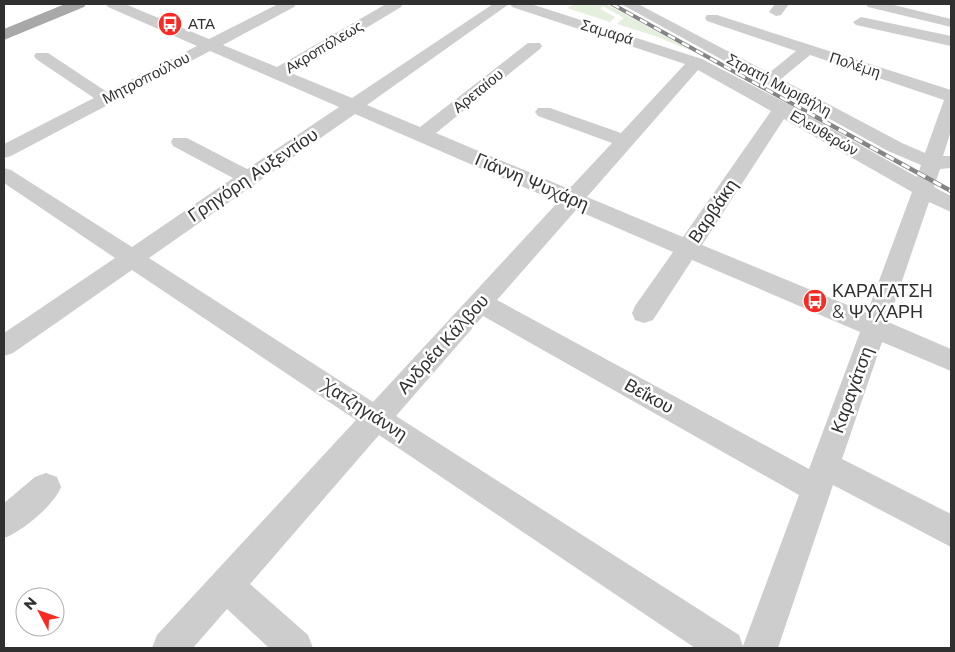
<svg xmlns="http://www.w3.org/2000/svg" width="955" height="652" font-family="Montserrat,sans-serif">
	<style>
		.green { fill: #e5efdd }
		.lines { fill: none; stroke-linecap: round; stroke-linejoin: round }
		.minor { fill: #cdcdcd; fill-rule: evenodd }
		.major { fill: #a8a8a8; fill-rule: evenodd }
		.rail-far1-casing { stroke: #858585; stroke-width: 4 }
		.rail-casing { stroke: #858585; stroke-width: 4.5 }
		.rail-far1 { stroke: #fff; stroke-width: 2.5; stroke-dasharray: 8; stroke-linecap: butt }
		.rail { stroke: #fff; stroke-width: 3; stroke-dasharray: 9; stroke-linecap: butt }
		.labels { text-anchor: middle; stroke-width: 5; stroke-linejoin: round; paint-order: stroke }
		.far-poi-label { font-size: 15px; fill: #303030; stroke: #fff; text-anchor: start }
		.far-street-label { font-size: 15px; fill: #303030; stroke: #fff }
		.street-label { font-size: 18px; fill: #303030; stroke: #fff }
		.poi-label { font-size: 18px; fill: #303030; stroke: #fff; text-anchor: start }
	</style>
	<rect width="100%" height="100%" fill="#fff"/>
	<path class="green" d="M575,4H606L692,51L655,36L617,24L624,18L603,6L600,9L615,17L610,22L567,8Z"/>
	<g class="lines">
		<g class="minor">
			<path d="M106,4H125L209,39L278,4H296L294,7L223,45L277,67L386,4H403L401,7L291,73L352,98L493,4H509L367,105L420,127L528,43H540L542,46L540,49L436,133L569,189L612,143L538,116L535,112L538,108H550L621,133L685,64L512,7L510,4H531L702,59L788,104L917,177L921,165L888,151L621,4H638L769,73L796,51L707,21L705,18L707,15H717L951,90V131L943,156H951V168L940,169L934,187L951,196V212L929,202L888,322L951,349V371L882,342L842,459L951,514V547L833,485L778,648H695L379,435L250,584L308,635L313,648H269L227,609L193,648H152L157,635L356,420L132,270L13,353L4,356V333L115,258L4,183V168L11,170L132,247L233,178L173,146L171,142L173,138H187L247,169L339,107L210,51L11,156L4,158V144L94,98L36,59L34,56L36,53H48L107,92L197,46L108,7ZM810,55L944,100L925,153L902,143L781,79ZM698,70L771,111L683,237L587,197ZM355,114L558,202L373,402L149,258ZM784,119L912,192L867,313L702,245ZM576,210L673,252L635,306L632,313L635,320L644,323L653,320L692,260L860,332L809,469L497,300ZM483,316L799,495L743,646L739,635L396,416Z"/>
			<path d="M775,4H789L781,15L776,16L769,12Z"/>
			<path d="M866,4H890L951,19V27L868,7Z"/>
			<path d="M861,17L951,36V46L856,25L853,22Z"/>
			<path d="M46,473L57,477L61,487C54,505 22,532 4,538V503L35,477Z"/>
		</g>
		<path class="major" d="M65,4H86L84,7L4,40V29Z"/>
		<g class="rail-far1-casing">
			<path id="rail-far1" d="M612,4L809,113"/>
		</g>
		<g class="rail-casing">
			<path id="rail" d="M807,112L951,191"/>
		</g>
		<use href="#rail-far1" class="rail-far1"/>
		<use href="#rail" class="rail"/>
	</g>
	<defs>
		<g id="bus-disc" transform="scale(1.25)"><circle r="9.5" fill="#f72b23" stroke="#fff"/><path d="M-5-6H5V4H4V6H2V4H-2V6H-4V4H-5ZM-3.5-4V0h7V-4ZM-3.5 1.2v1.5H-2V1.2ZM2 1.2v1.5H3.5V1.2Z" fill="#fff"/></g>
	</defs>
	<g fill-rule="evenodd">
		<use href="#bus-disc" x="170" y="24"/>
		<use href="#bus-disc" x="815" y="301"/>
	</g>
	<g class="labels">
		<g class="far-poi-label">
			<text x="188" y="29">ΑΤΑ</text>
		</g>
		<g class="far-street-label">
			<text transform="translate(607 32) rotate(17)" y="5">Σαμαρά</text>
			<text transform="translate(324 47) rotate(-31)" y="5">Ακροπόλεως</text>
			<text transform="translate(855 65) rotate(18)" y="5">Πολέμη</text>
			<text transform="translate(146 78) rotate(-27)" y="5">Μητροπούλου</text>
			<text transform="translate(779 85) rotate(28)" y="5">Στρατή Μυριβήλη</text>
			<text transform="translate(478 91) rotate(-39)" y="5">Αρεταίου</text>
			<text transform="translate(824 133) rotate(30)" y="5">Ελευθερών</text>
		</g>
		<g class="street-label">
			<text transform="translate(253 175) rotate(-34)" y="6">Γρηγόρη Αυξεντίου</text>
			<text transform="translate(532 182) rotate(23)" y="6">Γιάννη Ψυχάρη</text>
			<text transform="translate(713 211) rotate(-56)" y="6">Βαρβάκη</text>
			<text transform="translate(443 344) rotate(-48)" y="6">Ανδρέα Κάλβου</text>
			<text transform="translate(852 390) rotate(-70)" y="6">Καραγάτση</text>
			<text transform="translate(649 396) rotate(29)" y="6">Βεΐκου</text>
			<text transform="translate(365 410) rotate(33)" y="6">Χατζηγιάννη</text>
		</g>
		<g class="poi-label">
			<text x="832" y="297">ΚΑΡΑΓΑΤΣΗ<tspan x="832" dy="21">&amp; ΨΥΧΑΡΗ</tspan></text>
		</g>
	</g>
	<rect width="955" height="652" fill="none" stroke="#303030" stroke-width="10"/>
	<g transform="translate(40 612) rotate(311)"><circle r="24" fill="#ffffff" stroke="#acacac"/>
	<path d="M0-4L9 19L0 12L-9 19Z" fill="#f72b23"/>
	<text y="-8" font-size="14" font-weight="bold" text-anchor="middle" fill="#303030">N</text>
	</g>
</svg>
